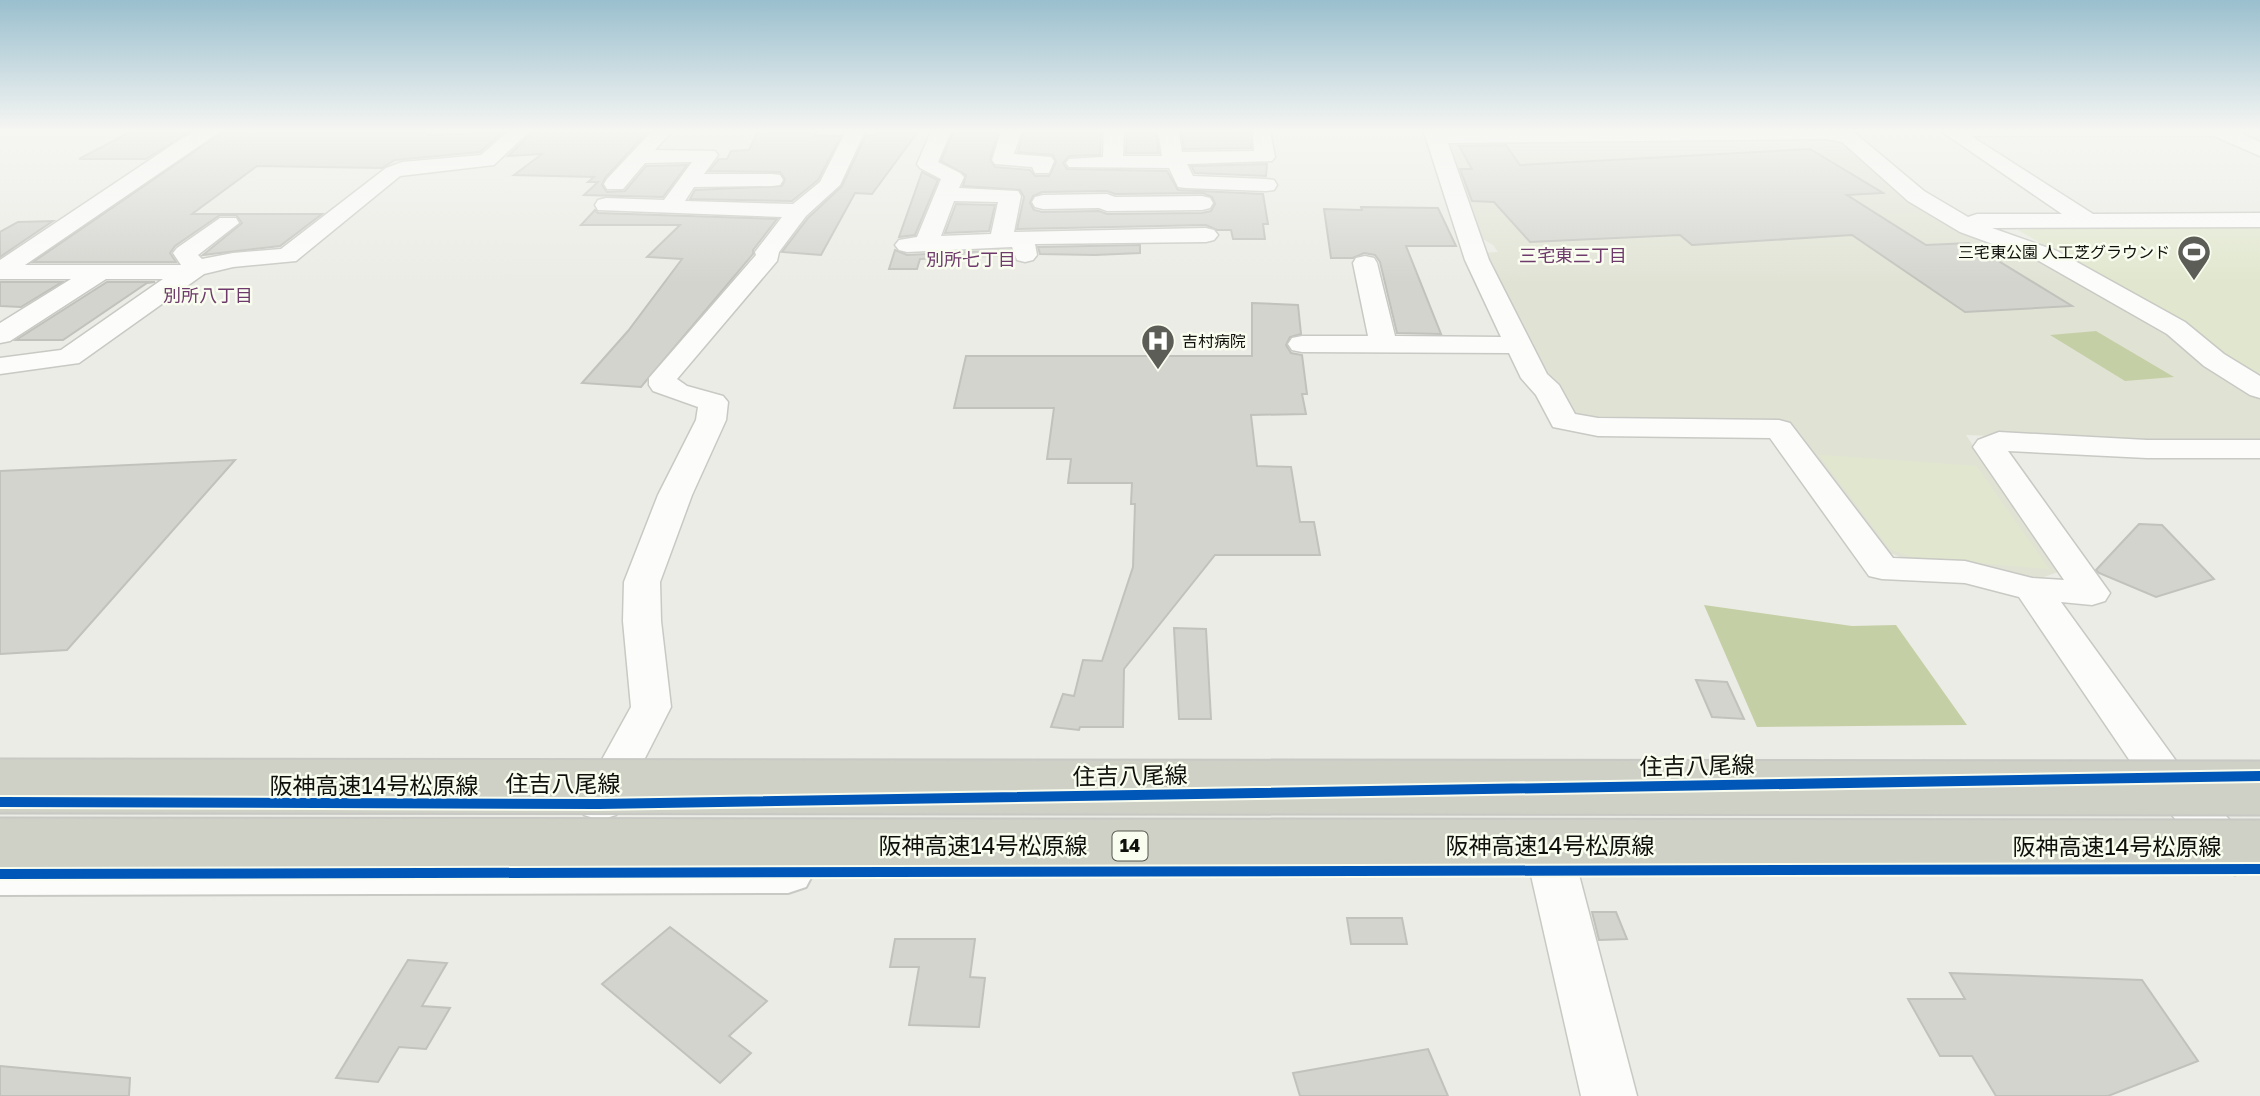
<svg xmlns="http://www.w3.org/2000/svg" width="2260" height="1096" font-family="'Golos Text','Noto Sans JP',sans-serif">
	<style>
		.built { fill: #e0e3d4 }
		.green { fill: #e1e7ce }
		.water { fill: #c5cfa6 }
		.building { fill: #d3d4ce; stroke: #c1c2bc; stroke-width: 2; fill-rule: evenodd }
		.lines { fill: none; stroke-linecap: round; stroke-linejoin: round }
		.minor-casing { stroke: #c8c9c4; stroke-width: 3 }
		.secondary-casing { stroke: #c8c9c4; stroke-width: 4 }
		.minor { fill: #fcfcfb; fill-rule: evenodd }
		.secondary { fill: #fcfcfb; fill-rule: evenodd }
		.motorway-bridge-casing { stroke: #c8c8c5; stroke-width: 57; stroke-linecap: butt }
		.motorway-bridge { stroke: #cfd1c6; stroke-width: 53 }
		.cycleway-casing { stroke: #f9fdef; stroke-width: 14 }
		.cycleway { stroke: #0057b8; stroke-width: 10 }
		.labels { text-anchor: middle; stroke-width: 5; stroke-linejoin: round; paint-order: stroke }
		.far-poi-label { font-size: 16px; fill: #0f100b; stroke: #f9fdef; text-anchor: end }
		.far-neighbourhood-label { font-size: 18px; fill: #6e3a6b; stroke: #f9fdef }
		.shield { fill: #f9fdef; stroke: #55574f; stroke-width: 2 }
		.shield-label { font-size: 18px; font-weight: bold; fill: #0f100b }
		.near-street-label { font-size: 23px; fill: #0f100b; stroke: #f9fdef }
	</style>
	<rect width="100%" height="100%" fill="#ebece5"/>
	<path class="built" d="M1824,136L1844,142L1908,198L2031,254L2186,344L2260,397V443L2119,441L1966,435L2058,572L2033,581L1910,561L1883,550L1789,424L1602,422L1568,415L1542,371L1482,253L1498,252L1493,245L1483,239L1444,139Z"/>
	<g class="green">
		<path d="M2133,224H2260V380L2194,331L2018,230Z"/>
		<path d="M1819,455L1976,466L2049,569L1912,557L1890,549Z"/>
	</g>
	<g class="water">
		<path d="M2096,331L2174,377L2125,381L2050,335Z"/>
		<path d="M1704,605L1852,626L1896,625L1967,725L1757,727Z"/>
	</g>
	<g class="building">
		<path d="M136,129H194L146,159H79Z"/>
		<path d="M227,129H435L429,135L503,132L480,152L395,160L382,168L257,166L192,214H322L280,246L203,255L242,223L236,215H220L175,246L170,253L176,262H33Z"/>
		<path d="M543,129H650L605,178L602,185L607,192L625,191L646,166L687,165L663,197L584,195L598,182H588L594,177L514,175L542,154L508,156L534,131Z"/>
		<path d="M759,129H818L815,136H841L818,180L792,201L690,199L695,190L782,186L785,179L780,172L709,171L719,159H727L731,151L749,150Z"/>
		<path d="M880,129H920L872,194L855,193L821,255L782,252L808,218L842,186L866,135H876Z"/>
		<path d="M999,129L990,159L995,167L1030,170L1035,176H1049L1056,162L1053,155L1018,152L1024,129H1101L1100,155L1069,156L1063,163L1067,169L1167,171L1178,190L1263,194L1268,224H1263L1265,239H1233L1231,230H1217L1206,225L1017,229L1024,197L1020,190L963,186L966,175L941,161L954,130ZM1107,191L1115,194L1203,193L1212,197L1215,204L1211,211L1202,213L1107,214L1099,211L1042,212L1034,210L1030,203L1033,196L1042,192Z"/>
		<path d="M1127,129H1155L1159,153H1126Z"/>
		<path d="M1181,129L1253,131L1251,148L1184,149Z"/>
		<path d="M1506,145L1520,165L1810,149L1883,193L1847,195L1926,245L1969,243L2072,306L1965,312L1852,235L1692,245L1680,235L1530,242L1494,202L1472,201L1460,169H1472L1459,146Z"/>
		<path d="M1267,164L1266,176L1195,173L1191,166Z"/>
		<path d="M922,172L938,180L915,235L899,237Z"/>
		<path d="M956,204L995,205L989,231L945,233Z"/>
		<path d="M1361,207L1438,208L1456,246H1406L1441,334L1397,333L1380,262L1375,255L1364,253L1353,258H1331L1324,209L1362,210Z"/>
		<path d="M595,210L598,213L777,219L753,250V254L641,387L582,383L628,331L682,259L647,257L680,225H581Z"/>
		<path d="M53,221L0,257V232L18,222Z"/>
		<path d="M1140,245V253L1095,255L1040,254L1038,247Z"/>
		<path d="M895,250L907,255L1010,250L1012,255L920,259L917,269H889Z"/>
		<path d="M0,282H62L21,307L0,306Z"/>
		<path d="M107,282H155L147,283L63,340H16Z"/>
		<path d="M1252,303L1298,305L1301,334L1290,337L1286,345L1291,353L1302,355L1307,394H1302L1306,414L1251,415L1257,466L1291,467L1300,522H1314L1320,555H1215L1124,669L1123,727H1080L1079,730L1051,727L1063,694L1074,696L1083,660L1102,661L1133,567L1135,504H1131L1132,483H1068L1071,459H1047L1054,408H954L966,356H1252Z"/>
		<path d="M235,460L67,650L0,654V471Z"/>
		<path d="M2139,524L2162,525L2214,579L2156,597L2099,573L2096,570Z"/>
		<path d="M1174,628L1206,629L1211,719H1179Z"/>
		<path d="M1696,680L1727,682L1744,719L1712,717Z"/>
		<path d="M1592,912H1616L1627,939L1599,940Z"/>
		<path d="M1347,918H1402L1407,944H1351Z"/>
		<path d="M670,927L767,1001L729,1036L751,1053L720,1083L602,984Z"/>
		<path d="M895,939H975L970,977L985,978L979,1027L909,1025L919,967H890Z"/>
		<path d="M408,960L447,963L422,1006L450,1008L426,1049L399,1047L378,1082L336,1078Z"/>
		<path d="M1950,973L2142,980L2198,1061L2108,1096H1996L1972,1056H1940L1908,999H1965Z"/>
		<path d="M1428,1049L1448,1096H1300L1293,1073Z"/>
		<path d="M0,1066L130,1078L129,1096H0Z"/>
	</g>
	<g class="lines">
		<g class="minor-casing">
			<g id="minor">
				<path d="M200,129H224L25,265H181L173,253L177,248L220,218H236L239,223L198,255L202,259L233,253L281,249L386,168L402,162L481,155L511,129H532L494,165L400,176L296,261L233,267L204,274L79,363L0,374V358L61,350L163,279H106L10,341L0,343V323L71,279H0V260L181,139Z"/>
				<path d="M654,129H674L655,150L715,151L718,155L704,174H772L780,175L783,180L780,185L772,186L694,187L685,201L793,204L820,182L847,129H866L840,185L806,216L779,252L777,261L677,379L687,386L723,396L728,402L726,420L692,495L660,582L661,621L671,707L616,815L600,820L584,815L578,803L631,707L623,621L624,582L658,495L696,420L698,407L653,391L649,385V378L756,255L755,252L782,217L598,210L595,205L598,200L606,198L664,200L692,162L645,163L623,189H607L604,184L607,179Z"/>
				<path d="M932,129H952L938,162L960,173L964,177L959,188L1018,191L1021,196L1014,232L1206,228L1214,230L1218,235L1214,240L1206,242L1035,244L1037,255L1033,260L1025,262L1017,260L1012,247L907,252L899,250L895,245L899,240L917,237L941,179L920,168L917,164ZM954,201L998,202L991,234L941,236Z"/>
				<path d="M1002,129H1022L1014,154L1051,157L1054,161L1049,173H1035L1032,167L995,164L992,160Z"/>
				<path d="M1104,129H1124L1123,156H1162L1158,129H1178L1182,152L1254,151L1253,135L1256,131H1270L1275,157L1272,161L1187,164L1193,176L1266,179L1274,180L1277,185L1274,190L1266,191L1186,188L1178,187L1169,168L1069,167L1066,163L1069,159L1103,157Z"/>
				<path d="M1423,129H1837L1856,134L1924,191L1968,217L1977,214H2062L1938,129H2231L2260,142V156L2214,136H1971L2093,214L2260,213V227L1992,228L2057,251L2185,322L2224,354L2260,376V398L2250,395L2204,366L2167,334L2039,261L1960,232L1908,201L1842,142L1827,139L1448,143L1489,260L1547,374L1559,385L1575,414L1598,418L1779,420L1790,423L1893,558L1965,561L2032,578L2064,580L1973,447L1978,440L1999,432L2147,440H2260V458H2147L2008,451L2110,593L2105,601L2092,605L2061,602L2179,765L2251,843L2258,856L2251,869L2235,875L2219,869L2149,789L2019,597L1965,583L1882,579L1869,576L1770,438L1598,436L1553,427L1536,395L1521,378L1509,353L1302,352L1292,350L1288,344L1292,338L1302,336H1368L1353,263L1356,258L1365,256L1374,258L1377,263L1395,336L1501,337L1465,260Z"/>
				<path d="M1107,194L1115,197L1202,196L1210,198L1213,203L1210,208L1202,210L1107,211L1099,208L1043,209L1035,207L1032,202L1035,197L1043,195Z"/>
				<path d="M1554,852L1571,858L1578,871L1637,1096H1581L1530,871L1537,858Z"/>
			</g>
		</g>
		<g class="secondary-casing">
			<path id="secondary" d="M788,851L806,857L814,872L806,887L788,893L0,895V853Z"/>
		</g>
		<use href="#minor" class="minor"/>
		<use href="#secondary" class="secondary"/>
		<g class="motorway-bridge-casing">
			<g id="motorway-bridge">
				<path d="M0,786L2260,788"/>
				<path d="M0,845L2260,847"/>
			</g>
		</g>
		<use href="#motorway-bridge" class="motorway-bridge"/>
		<g class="cycleway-casing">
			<g id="cycleway">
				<path d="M0,802L599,804L2260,776"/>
				<path d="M0,874L2260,869"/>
			</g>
		</g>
		<use href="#cycleway" class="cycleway"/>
	</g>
	<linearGradient id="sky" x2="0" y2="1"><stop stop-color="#9abfce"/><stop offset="0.46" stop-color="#f6f6f3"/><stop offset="1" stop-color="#f6f6f3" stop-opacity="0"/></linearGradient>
	<rect width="2260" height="283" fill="url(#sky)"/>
	<defs>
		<g id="stadium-pin" transform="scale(1.75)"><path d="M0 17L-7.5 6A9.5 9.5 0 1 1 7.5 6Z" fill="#5c5d57" stroke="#f9fdef"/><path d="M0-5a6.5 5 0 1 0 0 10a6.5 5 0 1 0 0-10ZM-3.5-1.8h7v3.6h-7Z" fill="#fff"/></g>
		<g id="hospital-pin" transform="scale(1.75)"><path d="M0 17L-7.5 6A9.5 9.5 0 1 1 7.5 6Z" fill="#5c5d57" stroke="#f9fdef"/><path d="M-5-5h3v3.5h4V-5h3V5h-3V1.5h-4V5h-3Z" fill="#fff"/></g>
	</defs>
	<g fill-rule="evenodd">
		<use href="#stadium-pin" x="2194" y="252"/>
		<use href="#hospital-pin" x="1158" y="341"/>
	</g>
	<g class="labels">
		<g class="far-poi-label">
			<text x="2170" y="258">三宅東公園 人工芝グラウンド</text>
			<text x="1182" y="347" text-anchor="start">吉村病院</text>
		</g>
		<g class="far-neighbourhood-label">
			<text x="1573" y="262">三宅東三丁目</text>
			<text x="971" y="266">別所七丁目</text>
			<text x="208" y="302">別所八丁目</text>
		</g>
		<rect class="shield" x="1112.5" y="831.5" width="35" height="29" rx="5"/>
		<g class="shield-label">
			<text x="1130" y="852">14</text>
		</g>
		<g class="near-street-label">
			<text transform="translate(1697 766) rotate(-1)" y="8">住吉八尾線</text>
			<text transform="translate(1130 776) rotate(-1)" y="8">住吉八尾線</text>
			<text x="563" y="792">住吉八尾線</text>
			<text x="374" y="794">阪神高速14号松原線</text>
			<text x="983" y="854">阪神高速14号松原線</text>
			<text x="1550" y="854">阪神高速14号松原線</text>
			<text x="2117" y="855">阪神高速14号松原線</text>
		</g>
	</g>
</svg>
